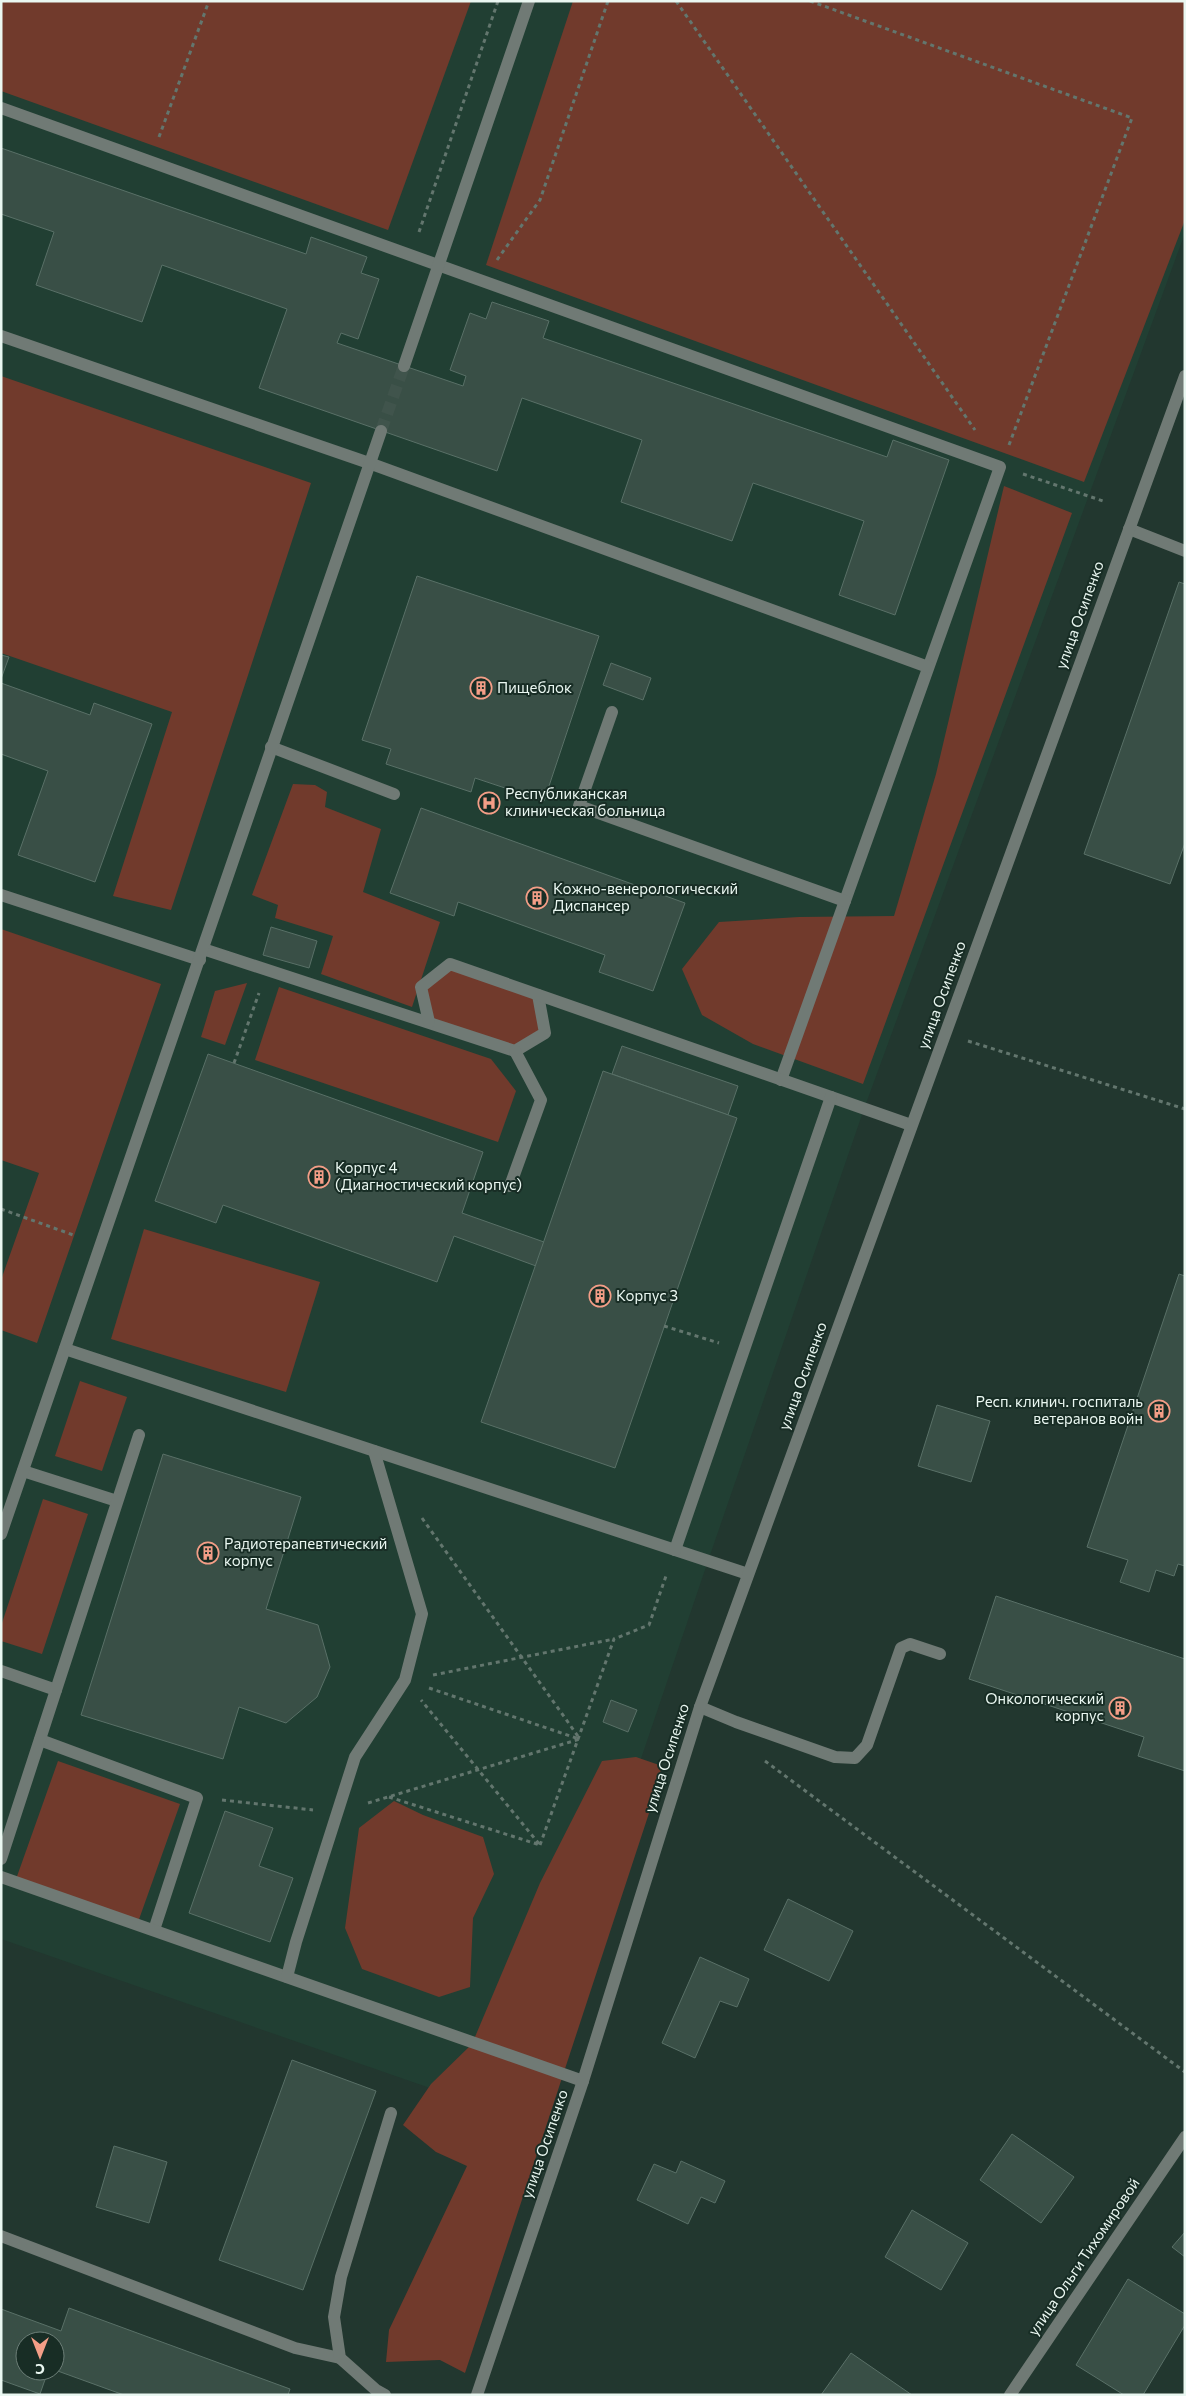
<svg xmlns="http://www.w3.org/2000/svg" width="1186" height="2396" font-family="Commissioner,sans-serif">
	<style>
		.built { fill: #213f33 }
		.green { fill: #713a2c }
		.building { fill: #394f46; stroke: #597067 }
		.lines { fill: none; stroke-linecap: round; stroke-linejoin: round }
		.minor-tunnel { stroke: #40544c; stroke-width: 12; stroke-dasharray: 12 6; stroke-linecap: butt }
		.path { stroke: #63766e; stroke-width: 3; stroke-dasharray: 4 4; stroke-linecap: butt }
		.minor { stroke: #707a75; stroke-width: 12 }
		.labels { text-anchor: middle; stroke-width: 4; stroke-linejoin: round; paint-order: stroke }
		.street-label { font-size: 15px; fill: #eaf7f1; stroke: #182d25 }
		.poi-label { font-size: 15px; fill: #eaf7f1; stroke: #182d25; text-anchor: start }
	</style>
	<rect width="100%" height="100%" fill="#22372f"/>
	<path class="built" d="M1,1H1185V233L864,1109L708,1561L519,2119L1,1939Z"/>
	<g class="green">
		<path d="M1,1H471L388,230L1,91Z"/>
		<path d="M573,1H1185V220L1084,482L486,265Z"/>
		<path d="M1,376L311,483L171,910L113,896L172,712L1,653Z"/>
		<path d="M1004,486L1072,513L863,1084L753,1044L702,1015L682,969L719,922L799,917L894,916L936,774Z"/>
		<path d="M293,784L315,785L327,792L325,807L381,829L363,892L440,922L412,1007L321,974L333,936L275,918L278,905L252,895Z"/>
		<path d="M1,929L161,984L37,1343L1,1330V1280L39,1173L1,1160Z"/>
		<path d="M450,964L538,995L545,1033L515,1051L429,1022L421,987Z"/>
		<path d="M247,983L225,1045L201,1037L215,991Z"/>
		<path d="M279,987L491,1059L516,1091L498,1142L255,1060Z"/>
		<path d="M144,1229L320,1282L286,1392L111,1339Z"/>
		<path d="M80,1381L127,1397L102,1471L55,1456Z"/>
		<path d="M43,1499L88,1514L42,1654L1,1641V1626Z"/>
		<path d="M636,1757L662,1766L652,1804L465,2373L440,2360L386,2362L389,2330L467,2166L436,2152L403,2125L431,2084L472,2044L540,1883L602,1761Z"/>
		<path d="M58,1761L180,1804L137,1925L15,1882Z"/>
		<path d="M394,1801L423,1815L483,1837L494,1874L473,1918L470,1987L439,1997L362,1969L345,1928L359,1828Z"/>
	</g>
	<g class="building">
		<path d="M1,148L306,254L311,237L367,257L361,273L379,279L358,339L341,333L337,343L463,386L466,376L450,370L470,313L486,319L492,302L549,321L543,338L887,457L893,440L949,460L895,615L839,595L864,521L753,483L732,541L621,502L642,440L522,398L497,471L259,388L287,309L162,265L142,322L36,285L54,232L1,214Z"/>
		<path d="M417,576L599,636L544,801L475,778L471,792L386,764L391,749L362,740Z"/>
		<path d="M1179,582L1185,584V843L1170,884L1084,854Z"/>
		<path d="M1,655L9,657L1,679Z"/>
		<path d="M611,663L651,678L643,700L603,685Z"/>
		<path d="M1,683L90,715L94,703L152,724L95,882L18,855L48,771L1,754Z"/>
		<path d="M421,808L685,903L653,991L599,972L605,955L458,902L454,916L390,893Z"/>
		<path d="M271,927L317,941L309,968L263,955Z"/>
		<path d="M622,1046L738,1086L728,1115L612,1074Z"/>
		<path d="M208,1054L483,1152L462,1213L544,1242L536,1266L454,1236L437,1282L223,1205L216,1223L155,1201Z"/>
		<path d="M603,1071L737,1118L615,1468L481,1422Z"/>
		<path d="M1179,1274L1185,1276V1566L1178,1564L1174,1576L1156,1570L1149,1592L1120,1582L1128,1560L1087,1547Z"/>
		<path d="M937,1405L990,1421L971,1482L918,1466Z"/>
		<path d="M163,1454L301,1497L266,1609L318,1625L330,1667L317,1697L286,1723L239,1707L223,1759L81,1715Z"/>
		<path d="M996,1596L1185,1659V1771L1138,1756L1144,1737L969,1679Z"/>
		<path d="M611,1700L637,1710L628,1732L603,1722Z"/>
		<path d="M225,1811L273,1828L259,1866L293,1878L270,1942L189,1913Z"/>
		<path d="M788,1899L853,1931L829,1981L764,1950Z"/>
		<path d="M700,1957L749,1979L737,2007L720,2001L695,2058L662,2043Z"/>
		<path d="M292,2060L376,2091L303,2290L219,2260Z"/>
		<path d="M1012,2134L1074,2177L1041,2223L980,2180Z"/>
		<path d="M114,2146L167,2162L149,2223L96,2207Z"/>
		<path d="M681,2161L725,2181L715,2203L701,2197L688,2224L637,2200L654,2164L676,2173Z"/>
		<path d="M912,2210L968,2243L941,2290L885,2257Z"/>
		<path d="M1185,2232V2257L1172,2247Z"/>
		<path d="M1128,2279L1185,2314V2325L1143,2395H1124L1076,2365Z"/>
		<path d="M69,2308L290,2389L288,2395H124L55,2370V2341H25V2371H48L40,2394L1,2380V2309L61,2331Z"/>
		<path d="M851,2353L912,2395H821Z"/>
	</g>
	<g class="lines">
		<path class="minor-tunnel" d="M381,431L404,366"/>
		<g class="path">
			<path d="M676,1L975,430"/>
			<path d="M810,1L1132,118L1009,445"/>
			<path d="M159,137L209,1"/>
			<path d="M419,232L498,1"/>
			<path d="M497,260L540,200L608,1"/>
			<path d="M1023,474L1106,502"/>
			<path d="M968,1041L1185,1109"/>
			<path d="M234,1063L259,993"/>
			<path d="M1,1209L76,1236"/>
			<path d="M664,1326L719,1343"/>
			<path d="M422,1518L580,1739"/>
			<path d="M433,1675L614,1639"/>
			<path d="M429,1688L579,1739"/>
			<path d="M765,1761L1185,2072"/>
			<path d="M389,1797L540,1845L421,1700"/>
			<path d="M222,1800L313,1810"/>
			<path d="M368,1803L580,1739"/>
			<path d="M540,1845L614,1639L649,1625L667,1573"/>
		</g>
		<g class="minor">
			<path d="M1,108L1000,467L781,1080"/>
			<path d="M1,336L369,463L928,667"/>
			<path d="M404,366L529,1"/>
			<path d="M1129,529L1185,551"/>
			<path d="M612,712L579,806L845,901"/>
			<path d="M271,747L394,794"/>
			<path d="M1,895L200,960"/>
			<path d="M203,949L515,1051L545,1033L538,995"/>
			<path d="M429,1022L421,987L450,964L911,1125"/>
			<path d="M510,1186L541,1100L515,1051"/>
			<path d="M65,1349L748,1574"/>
			<path d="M23,1471L117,1501"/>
			<path d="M1,1534L381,431"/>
			<path d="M675,1550L831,1097"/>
			<path d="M1,1671L56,1690"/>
			<path d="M700,1707L736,1722L835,1757L855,1758L867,1745L901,1648L910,1644L940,1654"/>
			<path d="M40,1740L197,1798L154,1930"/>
			<path d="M1,1859L139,1435"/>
			<path d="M1,1877L583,2081"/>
			<path d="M287,1977L296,1942L355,1757L405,1680L422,1614L374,1451"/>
			<path d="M1,2236L295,2348L340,2358"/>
			<path d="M385,2395L376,2390L340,2358L334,2317L341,2277L391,2113"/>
			<path d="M477,2395L583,2081L700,1707L1185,376"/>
			<path d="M1010,2395L1185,2137"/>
		</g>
	</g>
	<defs>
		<g id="building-ring" transform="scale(1.125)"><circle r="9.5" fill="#182d25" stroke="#f49e87" stroke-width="1.5"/><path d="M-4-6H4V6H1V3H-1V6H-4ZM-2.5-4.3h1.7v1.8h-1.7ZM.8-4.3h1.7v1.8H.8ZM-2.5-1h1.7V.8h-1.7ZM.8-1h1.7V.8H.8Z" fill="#f49e87"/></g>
		<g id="hospital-ring" transform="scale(1.125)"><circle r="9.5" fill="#182d25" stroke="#f49e87" stroke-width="1.5"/><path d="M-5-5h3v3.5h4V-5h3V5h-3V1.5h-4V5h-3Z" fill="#f49e87"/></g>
	</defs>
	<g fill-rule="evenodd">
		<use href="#building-ring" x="481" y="688"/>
		<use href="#hospital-ring" x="489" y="803"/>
		<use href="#building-ring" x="537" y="898"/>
		<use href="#building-ring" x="319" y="1177"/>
		<use href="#building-ring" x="600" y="1296"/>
		<use href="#building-ring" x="1159" y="1411"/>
		<use href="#building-ring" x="208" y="1553"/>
		<use href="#building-ring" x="1120" y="1708"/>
	</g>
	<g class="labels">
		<g class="street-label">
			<text transform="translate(1080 615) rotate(-70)" y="5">улица Осипенко</text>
			<text transform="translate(942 995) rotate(-70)" y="5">улица Осипенко</text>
			<text transform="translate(803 1376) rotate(-70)" y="5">улица Осипенко</text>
			<text transform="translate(667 1758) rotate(-72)" y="5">улица Осипенко</text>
			<text transform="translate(545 2144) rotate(-71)" y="5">улица Осипенко</text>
			<text transform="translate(1084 2257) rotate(-56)" y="5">улица Ольги Тихомировой</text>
		</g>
		<g class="poi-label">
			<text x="497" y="693">Пищеблок</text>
			<text x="505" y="799">Республиканская<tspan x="505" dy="17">клиническая больница</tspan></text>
			<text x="553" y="894">Кожно-венерологический<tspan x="553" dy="17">Диспансер</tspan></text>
			<text x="335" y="1173">Корпус 4<tspan x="335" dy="17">(Диагностический корпус)</tspan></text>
			<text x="616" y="1301">Корпус 3</text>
			<text x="1143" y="1407" text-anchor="end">Респ. клинич. госпиталь<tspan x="1143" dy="17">ветеранов войн</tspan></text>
			<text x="224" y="1549">Радиотерапевтический<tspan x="224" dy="17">корпус</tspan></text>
			<text x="1104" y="1704" text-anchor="end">Онкологический<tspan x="1104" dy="17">корпус</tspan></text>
		</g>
	</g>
	<rect width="1186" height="2396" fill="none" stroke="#eaf7f1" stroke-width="5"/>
	<g transform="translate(40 2356) rotate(180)"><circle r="24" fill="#182d25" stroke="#6c7e77"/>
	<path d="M0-4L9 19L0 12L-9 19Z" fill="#f49e87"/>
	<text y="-8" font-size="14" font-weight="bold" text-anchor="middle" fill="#eaf7f1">С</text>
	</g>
</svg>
